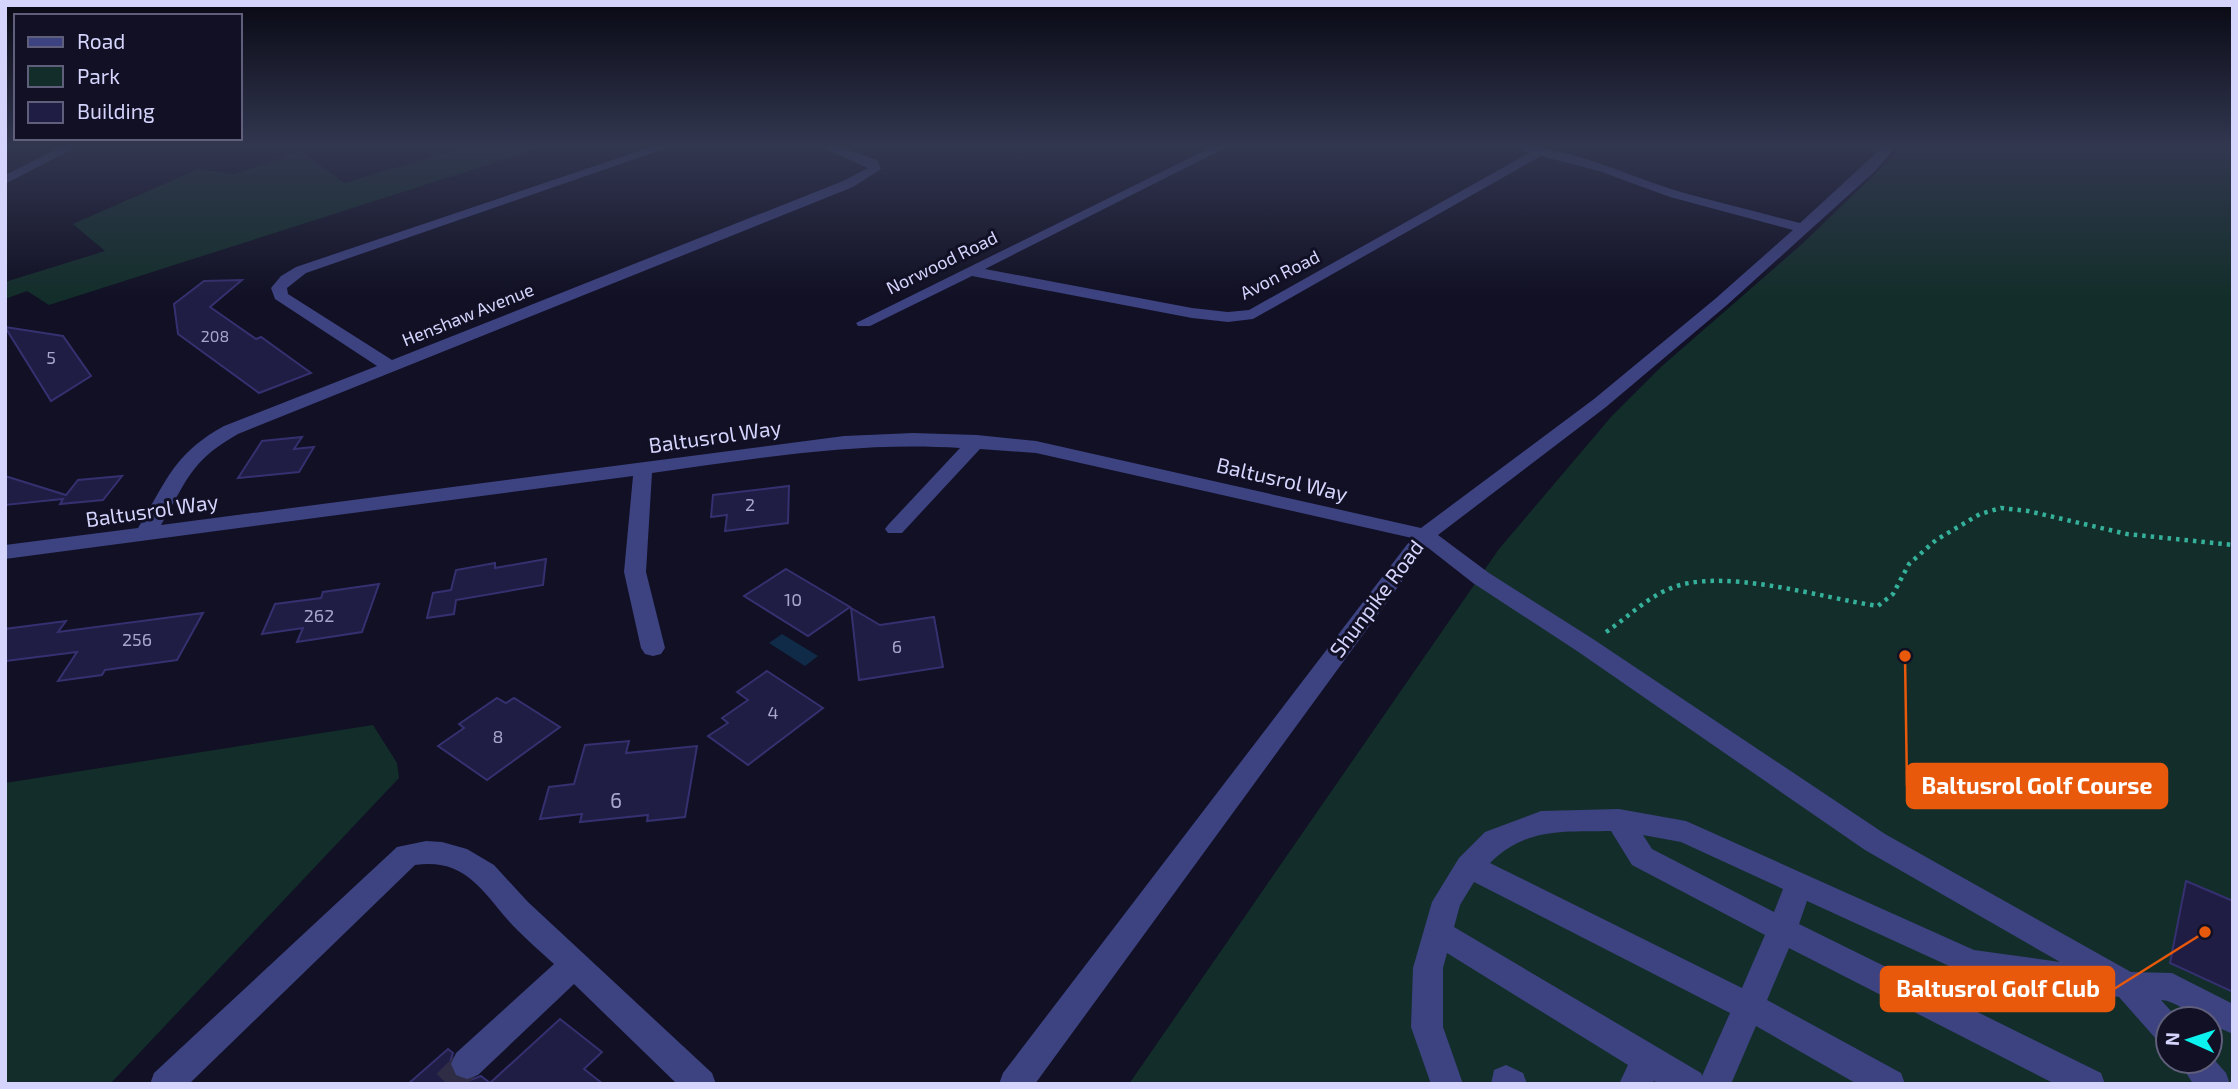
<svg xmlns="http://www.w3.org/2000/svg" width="2238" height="1089" font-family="'Exo 2',sans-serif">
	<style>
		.green { fill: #132e2a; fill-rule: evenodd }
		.water { fill: #102b47 }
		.building { fill: #201d44; stroke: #35306f; stroke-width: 2 }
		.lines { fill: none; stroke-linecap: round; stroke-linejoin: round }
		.minor-tunnel { stroke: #2e2d45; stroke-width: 29; stroke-dasharray: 29 15; stroke-linecap: butt }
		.path { stroke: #35b19b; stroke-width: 4.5; stroke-dasharray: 3.5 5; stroke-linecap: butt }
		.minor { fill: #3d4281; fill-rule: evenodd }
		.labels { text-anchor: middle; stroke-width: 6; stroke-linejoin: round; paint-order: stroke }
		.far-number-label { font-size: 16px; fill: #a8a6cf }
		.far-street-label { font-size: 18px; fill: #d5d4fd; stroke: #111024 }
		.number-label { font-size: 18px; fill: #a8a6cf }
		.street-label { font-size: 21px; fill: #d5d4fd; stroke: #111024 }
		.near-number-label { font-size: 21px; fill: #a8a6cf }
		.leader { fill: none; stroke: #e8590c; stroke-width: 2.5 }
		.callout-dot { fill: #e8590c; stroke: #111024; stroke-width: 2.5 }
		.callout { fill: #e8590c; stroke: #e8590c; stroke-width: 2.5 }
		.callout-label { font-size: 23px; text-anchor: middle; font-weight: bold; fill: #fff }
	</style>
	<rect width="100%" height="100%" fill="#111024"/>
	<g class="green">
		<path d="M472,145H550L49,305L27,291L5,299V282L105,251L73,224L198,169L234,174L301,151L344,183Z"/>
		<path d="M1905,145H2233V1084H1129L1499,549L1611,417L1662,366L1802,244ZM2168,1019H2210V1061H2168Z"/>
		<path d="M373,725L397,763L399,778L110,1084H5V783Z"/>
	</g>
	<path class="water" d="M782,634L818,656L805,666L769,643Z"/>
	<g class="building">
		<path d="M242,280L210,307L256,339L261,337L311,373L259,393L178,334L174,304L204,281Z"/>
		<path d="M5,327L63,336L91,376L51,401Z"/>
		<path d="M302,437L294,449L314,447L299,472L238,478L262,441Z"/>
		<path d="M5,476L66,495L78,480L122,476L103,500L60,504L63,499L5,505Z"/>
		<path d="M789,486L788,523L725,531L727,515L711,517L713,495Z"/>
		<path d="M546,559L543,585L456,600L454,614L427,618L433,593L451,590L456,570L495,563V568Z"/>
		<path d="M786,569L850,607L808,636L744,596Z"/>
		<path d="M379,584L362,632L297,642L303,628L262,634L275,604L321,598L323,592Z"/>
		<path d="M851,608L880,625L934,617L943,667L859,680Z"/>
		<path d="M203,613L177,660L105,670L102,675L58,681L77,652L5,661V629L66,621L58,632Z"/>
		<path d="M767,671L823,708L748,765L708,736L728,723L722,718L748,700L737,692Z"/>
		<path d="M497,698L506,703L514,698L560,727L487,780L438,746L464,728L459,724Z"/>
		<path d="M629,741L626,753L697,746L685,817L647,821L648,815L580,822L582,814L540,819L549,787L574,784L585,745Z"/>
		<path d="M2186,881L2233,901V992L2170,963Z"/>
		<path d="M560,1019L602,1052L584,1069L603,1084H408L448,1049L453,1053L449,1065L455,1077L468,1081L481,1076L490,1083Z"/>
	</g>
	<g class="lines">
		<path class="minor-tunnel" d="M447,1084L467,1064"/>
		<path class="path" d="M1606,632C1627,618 1645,599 1669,589C1720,566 1822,598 1878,606L1893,594L1909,564L1936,540L1980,514L2001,508L2028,511L2127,534L2233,545"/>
		<g class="minor">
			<path d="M65,145H80L5,184V175Z"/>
			<path d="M657,145H675L306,273L287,288L288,294L392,360L843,181L868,168L817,145H834L877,160L881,169L853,187L238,434C190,461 187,481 161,525L844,436L913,433L977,435L1036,441L1421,528L1594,399L1715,299L1793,230L1670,197L1599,171L1541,156L1253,319L1228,322L1192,318L972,276L870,326H858L856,323L1216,145H1231L985,269L1192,308L1228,312L1249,310L1529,153L1507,145C1568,145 1624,175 1681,192C1721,203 1761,213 1800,223L1885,145H1898L1873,173L1727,305L1606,407L1438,535L1489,573L1593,639L1885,834L2131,972L2172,973L2233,1004V1034L2210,1024V1019C2192,1019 2179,1001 2161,1000L2178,1019H2168V1045L2157,1040L2119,997L1971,976L1807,901L1799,924L2101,1073L2105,1084H2055L1789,948L1767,1000L1901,1073L1905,1084H1857L1756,1026L1731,1084H1659L1654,1081L1652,1084H1619L1628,1065L1447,953L1443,968V1027L1463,1084H1431L1411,1027L1413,968L1432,902L1459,858L1485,832L1541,811L1619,809L1686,821L1974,950L2060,962L1865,850L1577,651L1473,583L1427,547L1035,1084H999L1003,1073L1412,538L1036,453L980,449L902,533H888L885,529L888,525L960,448C857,441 755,459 652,473L646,572L665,648L661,654L653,656L645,654L641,648L624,572L633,476L5,559V545L138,528C167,481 173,454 224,426L377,366L275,299L271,288L281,276L296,267ZM1611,831L1632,865L1765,935L1742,988L1490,863C1526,827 1564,832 1611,831ZM1643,835L1681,842L1783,889L1774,912L1652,849ZM1474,882L1730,1013L1702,1076L1701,1073L1454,927L1460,905Z"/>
			<path d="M426,841L442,842L467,849L494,865L528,902L712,1073L716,1084H677L574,984L478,1075L467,1079L456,1075L451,1064L456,1053L554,964C538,949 521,935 507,919C480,887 462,858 415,865L189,1084H150L154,1073L397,847Z"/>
			<path d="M2210,1055L2226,1073L2230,1084H2193L2179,1061H2210Z"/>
			<path d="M1506,1065L1523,1073L1527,1084H1491L1494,1070Z"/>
		</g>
	</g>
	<linearGradient id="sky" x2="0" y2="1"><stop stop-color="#090914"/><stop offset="0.49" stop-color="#323750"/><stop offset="1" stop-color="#323750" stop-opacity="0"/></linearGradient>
	<rect width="2238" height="297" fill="url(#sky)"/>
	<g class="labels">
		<g class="far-number-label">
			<text x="215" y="342">208</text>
		</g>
		<g class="far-street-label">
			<text transform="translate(942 263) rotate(-26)" y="6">Norwood Road</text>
			<text transform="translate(1280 275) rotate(-27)" y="6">Avon Road</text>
			<text transform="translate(468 315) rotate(-22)" y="6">Henshaw Avenue</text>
		</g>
		<g class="number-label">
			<text x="51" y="364">5</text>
			<text x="750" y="511">2</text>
			<text x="793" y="606">10</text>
			<text x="319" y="622">262</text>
			<text x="137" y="646">256</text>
			<text x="897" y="653">6</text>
			<text x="773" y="719">4</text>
			<text x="498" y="743">8</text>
		</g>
		<g class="street-label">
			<text transform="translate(715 437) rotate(-8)" y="7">Baltusrol Way</text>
			<text transform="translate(1282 480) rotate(13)" y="7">Baltusrol Way</text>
			<text transform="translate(152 511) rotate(-8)" y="7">Baltusrol Way</text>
			<text transform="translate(1377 599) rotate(-53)" y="7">Shunpike Road</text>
		</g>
		<g class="near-number-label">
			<text x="616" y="808">6</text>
		</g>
	</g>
	<path class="leader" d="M1905 656L1907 786M2205 932L2114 989"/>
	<g class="callout-dot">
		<circle cx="1905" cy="656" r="7"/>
		<circle cx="2205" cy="932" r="7"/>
	</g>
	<g class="callout">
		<rect x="1907" y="764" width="260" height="44" rx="7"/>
		<rect x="1881" y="967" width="233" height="44" rx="7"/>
	</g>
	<g class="callout-label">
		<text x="2037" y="794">Baltusrol Golf Course</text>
		<text x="1998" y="997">Baltusrol Golf Club</text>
	</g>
	<rect width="2238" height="1089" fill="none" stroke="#d5d4fd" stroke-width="14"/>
	<rect x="14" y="14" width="228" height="126" fill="#111024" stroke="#5f5e7b" stroke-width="2"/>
	<rect x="28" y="37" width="35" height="10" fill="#3d4281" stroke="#5f5e7b" stroke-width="2"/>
	<text x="77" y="49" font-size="21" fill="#d5d4fd">Road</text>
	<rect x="28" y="66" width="35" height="21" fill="#132e2a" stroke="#5f5e7b" stroke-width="2"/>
	<text x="77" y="84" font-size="21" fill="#d5d4fd">Park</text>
	<rect x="28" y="102" width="35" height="21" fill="#201d44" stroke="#5f5e7b" stroke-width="2"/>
	<text x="77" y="119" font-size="21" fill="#d5d4fd">Building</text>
	<g transform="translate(2189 1040) rotate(273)"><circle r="33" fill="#111024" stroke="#5f5e7b" stroke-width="2"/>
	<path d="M0-5L12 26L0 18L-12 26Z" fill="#0bf2ef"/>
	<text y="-10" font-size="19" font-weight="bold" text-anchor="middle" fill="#d5d4fd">N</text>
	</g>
</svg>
